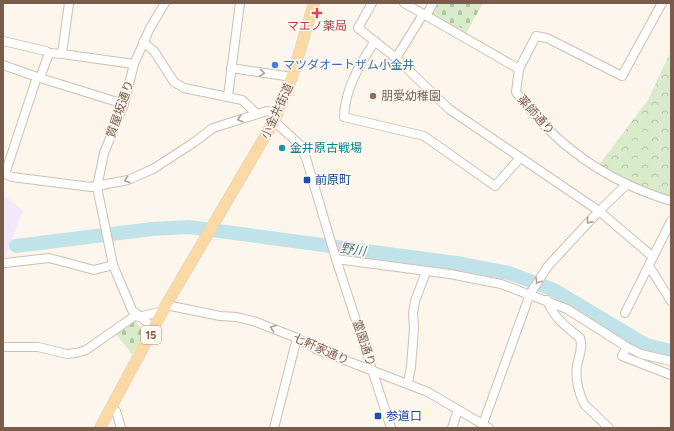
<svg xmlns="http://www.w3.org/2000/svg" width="674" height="431" font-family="Figtree,'Noto Sans JP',sans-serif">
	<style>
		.education { fill: #f3e8fa }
		.forest { fill: url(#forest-crowns) }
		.cemetery { fill: url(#cemetery-stones) }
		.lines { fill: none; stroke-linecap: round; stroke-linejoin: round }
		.river { stroke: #bfe3e8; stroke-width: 14 }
		.minor-casing { stroke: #d1beb0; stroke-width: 10 }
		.major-casing { stroke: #dad1cd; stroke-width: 12 }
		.minor { stroke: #fff; stroke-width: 8 }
		.major { stroke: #fbd9a5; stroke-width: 11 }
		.oneway { stroke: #af9d94 }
		.health-dot { fill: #e0444e; stroke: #fffaf3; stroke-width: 1.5 }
		.shop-dot { fill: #3f7fe0; stroke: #fffaf3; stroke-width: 1.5 }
		.education-dot { fill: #8d6e63; stroke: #fffaf3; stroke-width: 1.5 }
		.culture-dot { fill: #0f9aa8; stroke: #fffaf3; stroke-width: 1.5 }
		.transit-dot { fill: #1a4fb4; stroke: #fffaf3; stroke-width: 1.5 }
		.labels { text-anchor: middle; stroke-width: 3; stroke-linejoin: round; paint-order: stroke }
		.shield { fill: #fffaf3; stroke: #a28b7f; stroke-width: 1 }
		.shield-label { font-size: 11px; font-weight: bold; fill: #7a5c4d }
		.health-label { font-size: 12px; fill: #be3a42; stroke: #fffaf3 }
		.shop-label { font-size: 12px; fill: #366cbe; stroke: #fffaf3; text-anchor: start }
		.education-label { font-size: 12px; fill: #785e54; stroke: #fffaf3; text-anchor: start }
		.street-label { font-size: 12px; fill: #7a5c4d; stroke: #fffaf3 }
		.culture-label { font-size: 12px; fill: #0d838f; stroke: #fffaf3; text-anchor: start }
		.transit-label { font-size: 12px; fill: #164399; stroke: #fffaf3; text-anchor: start }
		.water-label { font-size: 13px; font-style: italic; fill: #437c86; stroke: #fffaf3 }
	</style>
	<defs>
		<pattern id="forest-crowns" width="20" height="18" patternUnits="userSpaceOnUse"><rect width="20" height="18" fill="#d8ecc9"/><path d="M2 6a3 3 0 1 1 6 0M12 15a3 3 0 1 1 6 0" fill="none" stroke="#b4c2a5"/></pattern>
		<pattern id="cemetery-stones" width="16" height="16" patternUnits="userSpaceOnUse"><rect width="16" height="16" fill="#d8ecc9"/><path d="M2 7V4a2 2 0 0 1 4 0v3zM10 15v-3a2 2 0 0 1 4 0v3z" fill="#b4c2a5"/></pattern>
	</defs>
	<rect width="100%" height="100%" fill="#fdf6ec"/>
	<path class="education" d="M3,195L23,210L3,264Z"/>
	<path class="forest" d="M669,55H671V199L652,193L599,165L648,100Z"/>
	<g class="cemetery">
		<path d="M438,3H483L465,35L461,33L462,29L459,27L456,31L431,14Z"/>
		<path d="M135,321L145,333L132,354L115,333Z"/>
	</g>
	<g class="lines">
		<path class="river" d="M16,246L152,229L189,227L456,263L509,273L554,290L646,345L671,351"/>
		<g class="minor-casing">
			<g id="minor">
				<path d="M372,3L358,28L396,58L449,109L599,211L653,257"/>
				<path d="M404,3L519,69L516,92C555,145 608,182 671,201"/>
				<path d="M3,41L46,51L49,53L62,54L69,3"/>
				<path d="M375,41C360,64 345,88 344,117L424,136L495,186L520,158"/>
				<path d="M143,42L154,51L174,82L184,88L242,100L256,113"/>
				<path d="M62,54L134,64"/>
				<path d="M396,58L422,16L427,14L433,3"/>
				<path d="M3,65L37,77L5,174"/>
				<path d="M231,68L292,77"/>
				<path d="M519,69L536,36L547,38L622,76L662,3"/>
				<path d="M37,77L124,104"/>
				<path d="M40,78L49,53"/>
				<path d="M228,96L240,3"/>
				<path d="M274,121L300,145L306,158L336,259L391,428"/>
				<path d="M3,173L12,177L91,187L128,180L153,169L193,143L213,128L267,111L278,115"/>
				<path d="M336,259L450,274L501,284L567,309L627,347L641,354L671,361"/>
				<path d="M5,263L49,258L94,270L113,265"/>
				<path d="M649,266L671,301"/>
				<path d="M547,300C555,320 565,325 580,338C583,348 579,356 577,366C575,379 579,393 584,404L609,428"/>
				<path d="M166,305L220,316L237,317L256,322L297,338L316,349L428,392L489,428"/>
				<path d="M625,313L671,221"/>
				<path d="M139,317L159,312L162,313"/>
				<path d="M154,328L132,310L113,265L97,187L104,153L124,104L134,64L150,28L165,3"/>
				<path d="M3,347H38L67,354L76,353L86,350L136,315"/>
				<path d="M627,347L622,356L671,375"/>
				<path d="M408,383L411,367L414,328L413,313L415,301L426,272"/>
				<path d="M112,409L116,411L121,428"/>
				<path d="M483,424L530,294L548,266L599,211L627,184"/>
				<path d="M274,428L297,338"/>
				<path d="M452,428L458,410"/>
			</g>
		</g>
		<g class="major-casing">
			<path id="major" d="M100,428L166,305L274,121L292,77L314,3"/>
		</g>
		<use href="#minor" class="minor"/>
		<use href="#major" class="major"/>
	</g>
	<defs><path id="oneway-chevron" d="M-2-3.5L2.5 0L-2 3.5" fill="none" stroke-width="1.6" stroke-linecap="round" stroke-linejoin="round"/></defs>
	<g class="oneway">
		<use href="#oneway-chevron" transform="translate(262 73) rotate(9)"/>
		<use href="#oneway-chevron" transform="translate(240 119) rotate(162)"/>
		<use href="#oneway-chevron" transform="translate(127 180) rotate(163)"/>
		<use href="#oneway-chevron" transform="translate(589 221) rotate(132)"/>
		<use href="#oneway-chevron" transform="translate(538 281) rotate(122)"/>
		<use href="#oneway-chevron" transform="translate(273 328) rotate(-159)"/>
	</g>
	<path class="health-dot" d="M315 7h4v4h4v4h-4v4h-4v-4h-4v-4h4z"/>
	<circle class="shop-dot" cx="275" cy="65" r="4"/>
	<circle class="education-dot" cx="373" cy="96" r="4"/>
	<circle class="culture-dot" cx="282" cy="148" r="4"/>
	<g class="transit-dot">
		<rect x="303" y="176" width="8" height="8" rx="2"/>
		<rect x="374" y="412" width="8" height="8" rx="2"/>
	</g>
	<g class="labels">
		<rect class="shield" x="141" y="326" width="20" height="18" rx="3"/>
		<g class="shield-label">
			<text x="151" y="339">15</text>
		</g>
		<g class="health-label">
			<text x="317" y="30">マエノ薬局</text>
		</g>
		<g class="shop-label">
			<text x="283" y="69">マツダオートザム小金井</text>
		</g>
		<g class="education-label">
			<text x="381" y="100">朋愛幼稚園</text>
		</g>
		<g class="street-label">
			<text transform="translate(120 109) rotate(-71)" y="4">質屋坂通り</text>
			<text transform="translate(277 111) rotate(-65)" y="4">小金井街道</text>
			<text transform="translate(536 115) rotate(48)" y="4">薬師通り</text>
			<text transform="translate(364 343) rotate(72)" y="4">霊園通り</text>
			<text transform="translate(321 349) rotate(24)" y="4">七軒家通り</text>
		</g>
		<g class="culture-label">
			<text x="290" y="152">金井原古戦場</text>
		</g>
		<g class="transit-label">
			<text x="315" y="184">前原町</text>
			<text x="386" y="420">参道口</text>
		</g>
		<g class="water-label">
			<text transform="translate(353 249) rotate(8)" y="5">野川</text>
		</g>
	</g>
	<rect width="674" height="431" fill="none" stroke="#7a5c4d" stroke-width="8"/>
</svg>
